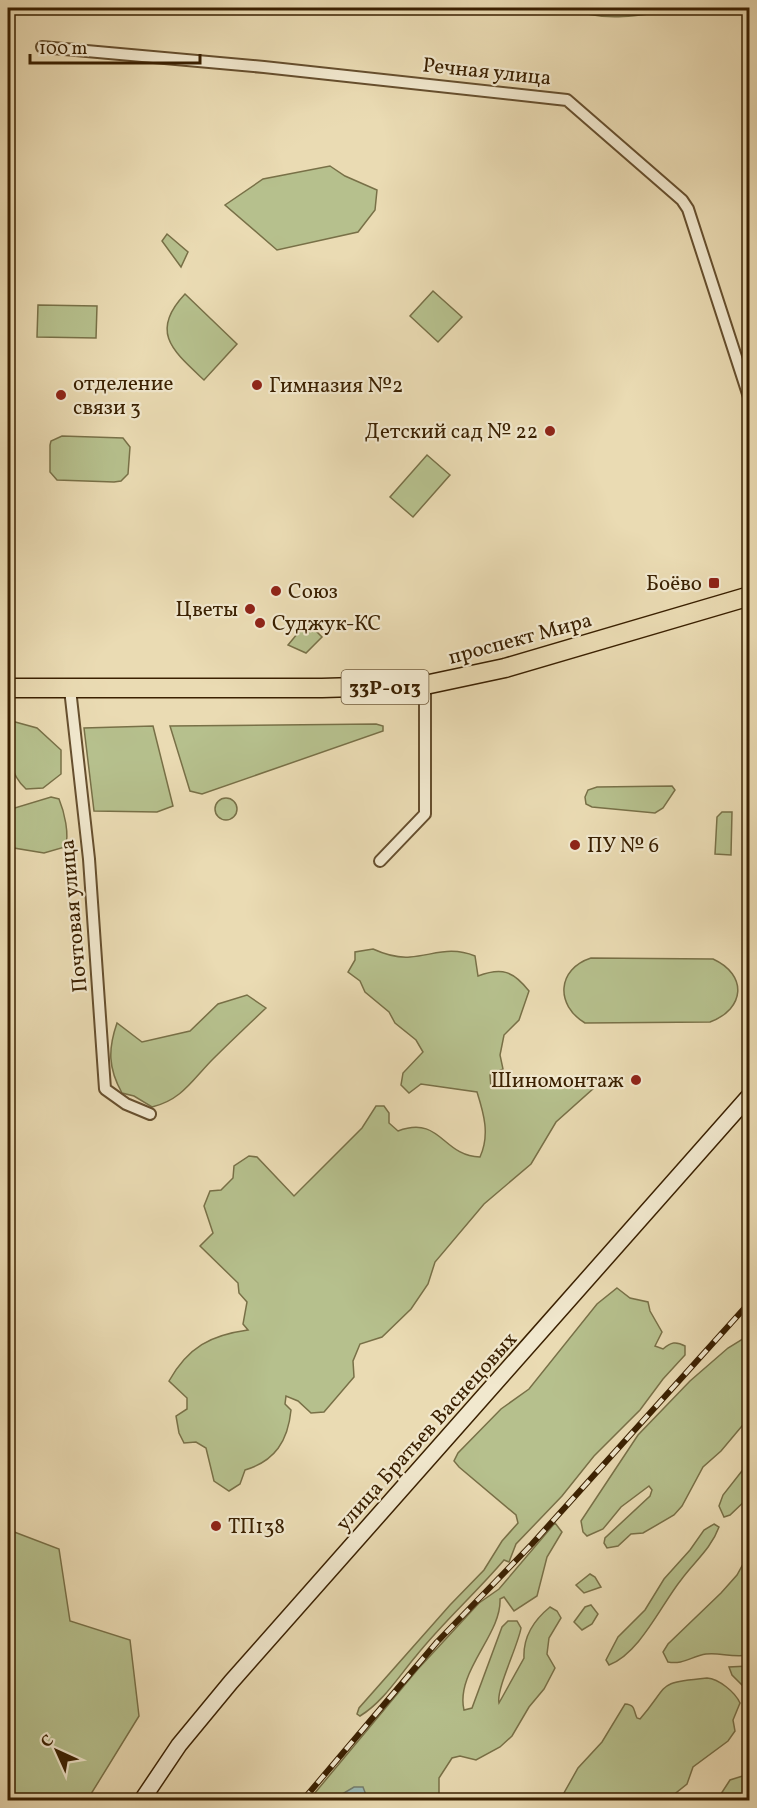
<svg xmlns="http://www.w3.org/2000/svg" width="757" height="1808" font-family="Vollkorn,serif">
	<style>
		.green { fill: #b6c08d; stroke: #787047; stroke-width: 1.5 }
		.water { fill: #9ab9b4; stroke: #747c6c; stroke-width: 1.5 }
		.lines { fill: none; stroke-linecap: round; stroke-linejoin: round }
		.minor-casing { stroke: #664f2e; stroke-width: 14 }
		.secondary-casing { stroke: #3a2001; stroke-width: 18 }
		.primary-casing { stroke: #3a2001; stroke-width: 21 }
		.minor { stroke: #f1e8ce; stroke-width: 10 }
		.secondary { stroke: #f1e8ce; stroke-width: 15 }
		.primary { stroke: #eadbb3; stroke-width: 18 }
		.rail-casing { stroke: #3a2001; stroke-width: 6 }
		.rail { stroke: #f1e8ce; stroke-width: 4; stroke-dasharray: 11; stroke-linecap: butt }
		.poi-dot { fill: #8f2418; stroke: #f1e8ce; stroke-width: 2 }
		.labels { text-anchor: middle; stroke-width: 4.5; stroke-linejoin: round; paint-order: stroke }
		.shield { fill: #f1e8ce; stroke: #715c3e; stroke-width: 1.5 }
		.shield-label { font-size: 20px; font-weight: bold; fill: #3a2001 }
		.street-label { font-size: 21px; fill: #3a2001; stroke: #f1e8ce }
		.poi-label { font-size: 21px; fill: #3a2001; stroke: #f1e8ce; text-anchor: start }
	</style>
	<rect width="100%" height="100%" fill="#eadbb3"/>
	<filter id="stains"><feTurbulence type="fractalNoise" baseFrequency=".00333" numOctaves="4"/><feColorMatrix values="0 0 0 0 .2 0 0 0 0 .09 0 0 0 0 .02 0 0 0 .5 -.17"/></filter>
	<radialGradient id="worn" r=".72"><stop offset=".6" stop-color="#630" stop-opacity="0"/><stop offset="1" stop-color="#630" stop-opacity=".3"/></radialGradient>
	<g class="green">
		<path d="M570,8H688C652,13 605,25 570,8Z"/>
		<path d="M330,166L345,176L377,190L375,210L358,232L277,250L225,205L263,179Z"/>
		<path d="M167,234L188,252L181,267L162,241Z"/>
		<path d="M433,291L462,317L438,342L410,316Z"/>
		<path d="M185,294L237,344L204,380C173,351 149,332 185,294Z"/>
		<path d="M38,305L97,306L96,338L37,337Z"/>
		<path d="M62,436L123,438L130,447L128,474L121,481L114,482L57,480L50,472V445L51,441Z"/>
		<path d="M427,455L450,475L413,517L390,497Z"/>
		<path d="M307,622L322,637L306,653L288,645Z"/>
		<path d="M8,720L37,728L61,750V774L43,788L26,789C6,771 7,744 8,720Z"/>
		<path d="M376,724L383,726V731L202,794L190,791L170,726Z"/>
		<path d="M153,726L173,806L157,812L94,811L84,728Z"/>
		<path d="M672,786L675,790L663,808L655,813L592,807L586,804L585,797L588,790L597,787Z"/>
		<path d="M51,797L59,799C64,811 70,835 65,847L44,853L8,847V810Z"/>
		<circle cx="226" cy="809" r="11"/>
		<path d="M722,812H732L731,855L715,854L717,817Z"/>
		<path d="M373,949C384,954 398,958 410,957C434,955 450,946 475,956L478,976C502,967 513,971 529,991L519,1020L504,1035L500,1055L503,1069L490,1075L491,1088L524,1087L537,1082L595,1087L556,1122L531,1164L484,1204L435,1262L428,1284L411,1309L382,1337L360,1344L353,1361L354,1377L324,1412L311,1413L298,1401L286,1396L285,1404L291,1410C288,1441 275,1461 245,1470L240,1484L229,1491L214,1481L206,1448L196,1442L184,1443L179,1433L176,1416L187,1409V1398L169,1381C188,1347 211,1335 248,1330L243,1324L247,1302L239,1293L238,1283L200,1246L213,1233L204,1206L210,1191L221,1190L233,1178L234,1166L249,1156L257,1157L294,1196L362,1128L376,1106H384L389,1113V1123L398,1131C441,1115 442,1156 480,1157C490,1135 484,1114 477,1092L421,1084L409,1093L401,1085L403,1073L423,1052L416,1040L395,1023L389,1012L365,992L360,981L348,972L355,960V952Z"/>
		<path d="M591,958L713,959C748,975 745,1009 710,1022L585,1023C555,1005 557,969 591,958Z"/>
		<path d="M247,995L266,1008C248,1025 230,1042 213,1059C193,1079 182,1100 152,1107L134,1096L122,1093C108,1068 108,1049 117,1023L142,1042L190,1031L218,1004Z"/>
		<path d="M617,1288L630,1298L648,1302L650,1311L662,1332L655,1346L663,1349C671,1342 676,1341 685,1346V1355L663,1379L640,1410L594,1456L562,1496L516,1544L509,1562L504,1560C476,1593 443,1622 416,1656C399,1676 383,1702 360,1716L357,1714L359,1708L450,1605L484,1570L502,1541L518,1523L516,1515L459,1467L454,1461L458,1453L501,1409L529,1389L597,1304Z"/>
		<path d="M749,1335L750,1416L747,1420L721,1451L703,1467L682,1506L674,1515L643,1533L631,1534L618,1546L607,1548L604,1543L605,1538L650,1496L652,1490L649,1486L621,1507L603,1529L587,1536L583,1532L581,1521L638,1435L690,1381L728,1348Z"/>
		<path d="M749,1462V1497L730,1515L724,1517L719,1506L723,1495Z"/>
		<path d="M555,1523L562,1532L547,1557L537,1596L514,1611L504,1597L500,1599C502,1634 455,1672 464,1710L472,1708L502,1627L508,1621H517L521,1628C518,1646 496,1689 499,1703L524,1658C523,1637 534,1620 550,1607L557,1611L561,1618L549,1638L547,1654L555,1668L544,1689L529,1707L512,1736L500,1747L476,1760L460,1756L452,1758L439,1778V1800H309L418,1669L479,1603L499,1589Z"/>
		<path d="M714,1524L719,1527C711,1549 694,1562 681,1580C661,1605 640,1653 609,1665L606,1660L618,1637L645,1610L664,1579L690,1550L704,1530Z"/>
		<path d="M9,1530L59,1549L70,1621L130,1640L139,1716L91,1794L82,1800H8Z"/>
		<path d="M749,1553V1655C731,1658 720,1652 706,1654C692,1656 683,1665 668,1662L663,1652L668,1644L721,1593L737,1575Z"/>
		<path d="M590,1574L595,1577L601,1587L584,1593L576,1585Z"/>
		<path d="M591,1605L598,1614L592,1624L582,1630L574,1622L585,1607Z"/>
		<path d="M749,1666H750L749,1692L732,1675L729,1667Z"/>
		<path d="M707,1678C719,1679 735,1692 740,1703L733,1720L735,1731L728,1741L693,1767L687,1784L667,1800H560L578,1768L602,1742L625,1704C636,1705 633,1710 637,1718L640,1719C671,1683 655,1683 707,1678Z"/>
		<path d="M749,1774V1800H717L730,1780Z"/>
	</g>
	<path class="water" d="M354,1787H363L366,1795L362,1800H332Z"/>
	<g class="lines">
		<g class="minor-casing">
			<g id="minor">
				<path d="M42,47L264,67L567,100L682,200L688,209L750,400"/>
				<path d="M70,689L89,859L105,1089L126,1104L150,1114"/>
				<path d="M380,861L425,814V685"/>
			</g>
		</g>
		<g class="secondary-casing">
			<path id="secondary" d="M142,1800L179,1745L231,1682L750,1095"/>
		</g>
		<g class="primary-casing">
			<path id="primary" d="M8,688H322L425,685L505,668L750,596"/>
		</g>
		<use href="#minor" class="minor"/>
		<use href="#secondary" class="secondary"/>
		<use href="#primary" class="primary"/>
		<g class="rail-casing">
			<path id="rail" d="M303,1800L437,1642L532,1544L750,1302"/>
		</g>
		<use href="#rail" class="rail"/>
	</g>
	<g class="poi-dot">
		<circle cx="257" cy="385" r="6"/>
		<circle cx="61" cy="395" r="6"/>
		<circle cx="550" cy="431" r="6"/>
		<rect x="708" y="577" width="12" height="12" rx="3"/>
		<circle cx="276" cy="591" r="6"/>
		<circle cx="250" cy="609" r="6"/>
		<circle cx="260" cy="623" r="6"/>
		<circle cx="575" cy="845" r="6"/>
		<circle cx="636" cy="1080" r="6"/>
		<circle cx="216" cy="1526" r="6"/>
	</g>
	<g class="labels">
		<rect class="shield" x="341.5" y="670" width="87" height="34" rx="4.5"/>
		<g class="shield-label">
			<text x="385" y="694">33Р-013</text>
		</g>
		<g class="street-label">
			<text transform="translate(487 71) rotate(6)" y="7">Речная улица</text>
			<text transform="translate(520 638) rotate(-15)" y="7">проспект Мира</text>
			<text transform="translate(73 916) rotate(-95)" y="7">Почтовая улица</text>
			<text transform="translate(426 1431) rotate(-48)" y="7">улица Братьев Васнецовых</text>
		</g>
		<g class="poi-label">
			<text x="73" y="390">отделение<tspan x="73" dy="24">связи 3</tspan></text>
			<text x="269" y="392">Гимназия №2</text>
			<text x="538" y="438" text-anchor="end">Детский сад № 22</text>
			<text x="702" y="590" text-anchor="end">Боёво</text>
			<text x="288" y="598">Союз</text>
			<text x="238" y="616" text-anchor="end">Цветы</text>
			<text x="272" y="630">Суджук-КС</text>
			<text x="587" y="852">ПУ № 6</text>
			<text x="624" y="1087" text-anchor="end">Шиномонтаж</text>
			<text x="228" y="1533">ТП138</text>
		</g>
	</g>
	<rect width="757" height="1808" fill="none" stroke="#eadbb3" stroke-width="30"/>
	<rect x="9" y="9" width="739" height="1790" fill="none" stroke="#3a2001" stroke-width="3"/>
	<rect x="15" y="15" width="727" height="1778" fill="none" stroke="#3a2001" stroke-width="1.5"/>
	<g transform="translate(57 1751) rotate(315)" stroke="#f1e8ce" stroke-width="4.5" paint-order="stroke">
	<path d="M0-4.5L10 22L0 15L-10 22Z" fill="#3a2001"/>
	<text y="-9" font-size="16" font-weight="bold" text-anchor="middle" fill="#3a2001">С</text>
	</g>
	<path d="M30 54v9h170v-9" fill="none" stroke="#3a2001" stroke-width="3"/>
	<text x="39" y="54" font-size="18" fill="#3a2001" stroke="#f1e8ce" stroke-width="4.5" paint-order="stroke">100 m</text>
	<rect width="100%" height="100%" filter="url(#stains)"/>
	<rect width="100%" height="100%" fill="url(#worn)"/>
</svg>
